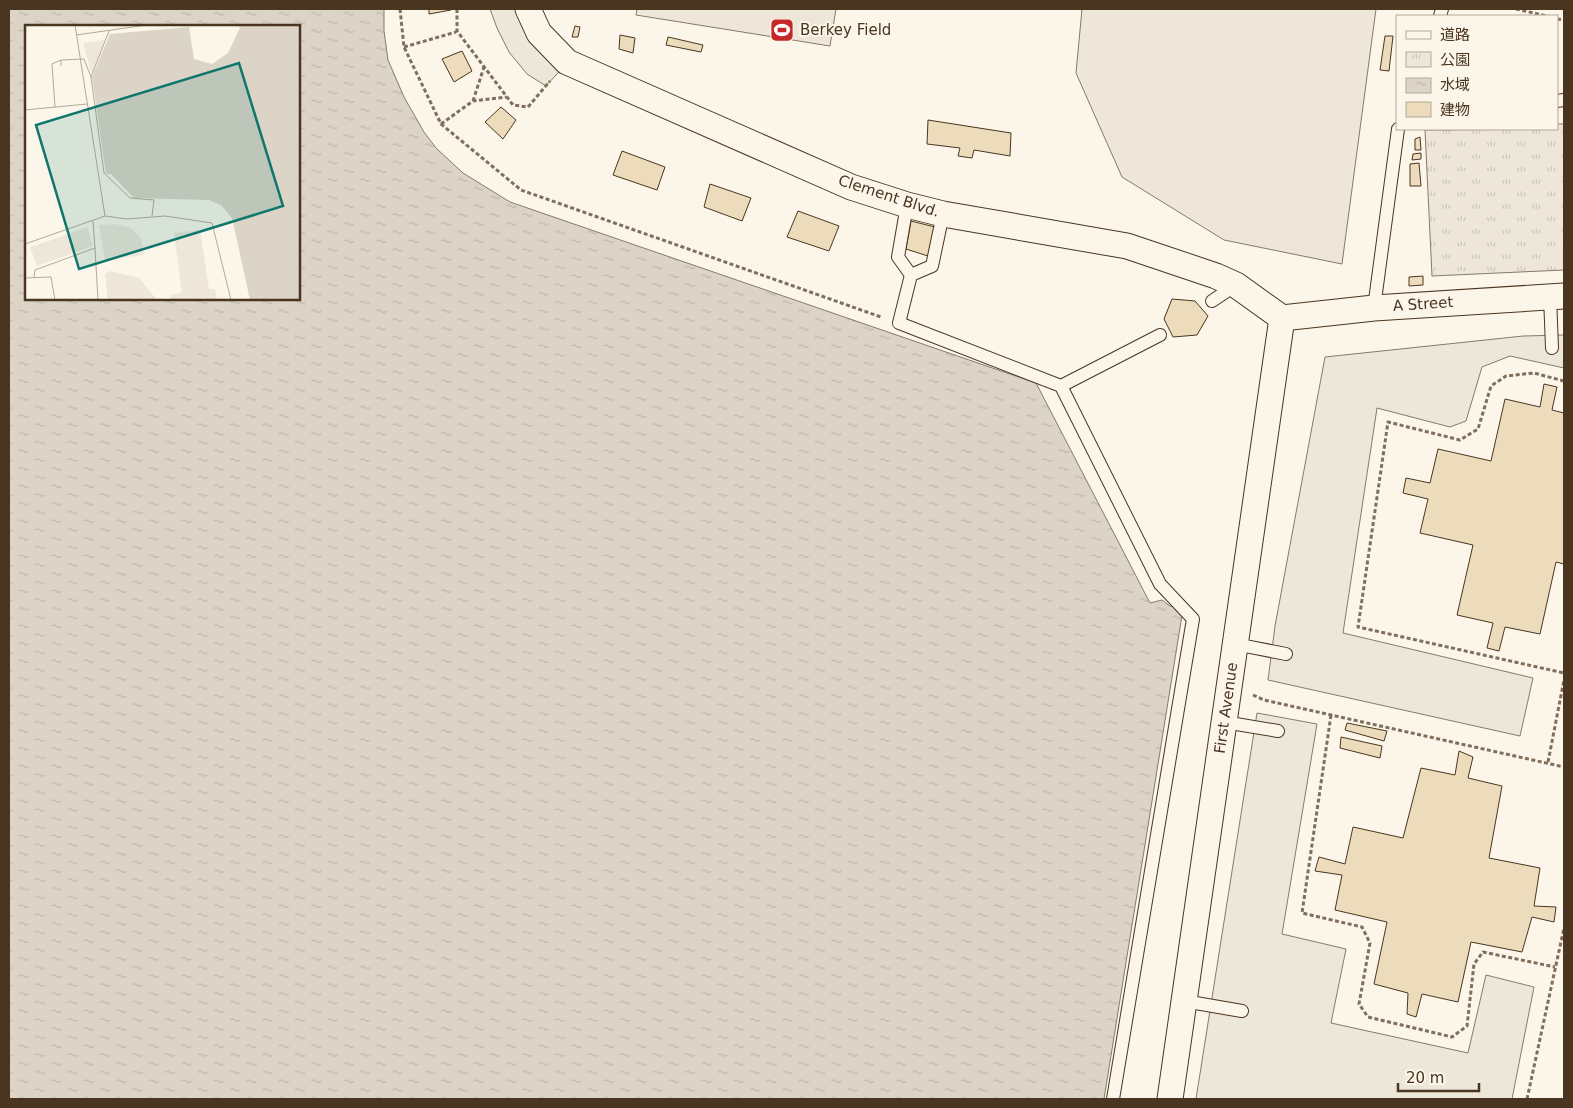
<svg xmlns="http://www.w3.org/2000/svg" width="1573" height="1108" font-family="'DejaVu Sans','Noto Sans JP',sans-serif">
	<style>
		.grass { fill: #ede6d9; stroke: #887966 }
		.park { fill: url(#park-tufts); stroke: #887966 }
		.parking { fill: #ede7d9; stroke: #887966 }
		.water { fill: url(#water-ripples); stroke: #887966; fill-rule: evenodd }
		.building { fill: #ecdcbc; stroke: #4a3520 }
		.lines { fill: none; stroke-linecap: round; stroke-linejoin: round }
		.service-casing { stroke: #4a3520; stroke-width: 14 }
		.minor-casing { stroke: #4a3520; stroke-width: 27 }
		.path { stroke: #7f6f5c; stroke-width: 3; stroke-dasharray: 4 2.5; stroke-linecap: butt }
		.service { stroke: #fbf6e9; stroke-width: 12 }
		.minor { stroke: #fbf6e9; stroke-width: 25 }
		.labels { text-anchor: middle; stroke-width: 4; stroke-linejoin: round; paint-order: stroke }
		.poi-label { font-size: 15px; fill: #4a3520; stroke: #fbf6e9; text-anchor: start }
		.street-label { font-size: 15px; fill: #4a3520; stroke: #fbf6e9 }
		.inset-road { fill: none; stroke: #b4a999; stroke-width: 1 }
		.view { fill: #0f766e; fill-opacity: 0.15; stroke: #0f766e; stroke-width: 2.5 }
		.inset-edge { fill: none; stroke: #4a3520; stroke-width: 2.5 }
	</style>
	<defs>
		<pattern id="park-tufts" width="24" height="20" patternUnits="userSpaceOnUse" patternTransform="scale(1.25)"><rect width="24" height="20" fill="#ede6d9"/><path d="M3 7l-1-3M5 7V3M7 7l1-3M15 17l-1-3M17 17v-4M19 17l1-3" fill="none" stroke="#cdc6ba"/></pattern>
		<pattern id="water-ripples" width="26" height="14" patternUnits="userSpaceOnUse" patternTransform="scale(1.25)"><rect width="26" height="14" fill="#dcd4c6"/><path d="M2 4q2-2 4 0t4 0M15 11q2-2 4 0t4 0" fill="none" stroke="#beb7aa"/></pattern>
	</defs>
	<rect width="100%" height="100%" fill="#fbf6e9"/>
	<g class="grass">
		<path d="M637,9H836L830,46L636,15Z"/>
		<path d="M1082,9H1376L1342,264L1224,240L1122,177L1076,73Z"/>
	</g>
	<path class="park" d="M1557,124H1564V270L1432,276L1425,130L1557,129Z"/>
	<g class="parking">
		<path d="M490,9H519L565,65L546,86L527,74L509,52L497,28Z"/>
		<path d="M1564,335V368L1510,356L1482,367L1466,421L1450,427L1377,408L1343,633L1533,678L1520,736L1268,680L1275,626L1325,357L1523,336Z"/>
		<path d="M1257,713L1317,724L1282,934L1346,949L1331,1023L1468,1053L1486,975L1534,987L1512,1099H1196Z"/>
	</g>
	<path class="water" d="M9,9H384V31L388,60L404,97L424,132L436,148L463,173L510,202L1036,383L1150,603L1162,600L1170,606L1183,609L1104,1099H9ZM26,26H299V299H26Z"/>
	<g class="building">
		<path d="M429,9H451V10L429,14Z"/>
		<path d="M575,26L580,27L578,37H572Z"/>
		<path d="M620,35L635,38L633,53L619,49Z"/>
		<path d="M1385,36H1393L1389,71L1380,70Z"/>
		<path d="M668,37L703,45L701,52L666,45Z"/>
		<path d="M462,51L472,71L454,82L442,59Z"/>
		<path d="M501,107L516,120L503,139L485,122Z"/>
		<path d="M928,120L1011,133L1010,156L974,150L972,158L958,156L960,148L927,144Z"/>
		<path d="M1420,137L1421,150H1415V139Z"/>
		<path d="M622,151L665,167L657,190L613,175Z"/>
		<path d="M1421,153V159L1412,160L1413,154Z"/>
		<path d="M1419,163L1421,186H1410V164Z"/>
		<path d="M710,184L751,198L742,221L704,207Z"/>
		<path d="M798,211L839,226L829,251L787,237Z"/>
		<path d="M911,221L935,227L928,256L906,249Z"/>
		<path d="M1423,276V285L1409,286V277Z"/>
		<path d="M1172,299L1195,301L1208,316L1197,335L1173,337L1164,319Z"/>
		<path d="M1544,384L1557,387L1552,410L1564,413V564L1556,562L1540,634L1505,627L1499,651L1487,648L1493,623L1457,615L1473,545L1420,533L1428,499L1403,493L1406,478L1430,483L1438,449L1491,461L1505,399L1540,407Z"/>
		<path d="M1347,723L1387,731L1384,741L1345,730Z"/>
		<path d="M1341,737L1382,746L1380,758L1340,748Z"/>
		<path d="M1459,751L1473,757L1468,778L1502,786L1489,858L1540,868L1534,906L1556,907L1554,922L1532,917L1522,952L1471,942L1458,1002L1422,994L1416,1017L1407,1014L1408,993L1374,984L1387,922L1335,910L1342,875L1315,871L1319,857L1345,864L1353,827L1403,838L1421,768L1455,775Z"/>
	</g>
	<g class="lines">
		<g class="service-casing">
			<g id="service">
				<path d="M1440,16L1442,9"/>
				<path d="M1557,101L1564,100"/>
				<path d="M907,205L898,257L911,275"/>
				<path d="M943,214L932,266L911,275L899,323L1061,386L1160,584L1193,619L1113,1099"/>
				<path d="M1550,296L1552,348"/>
				<path d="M1212,301L1236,285"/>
				<path d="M1374,308L1398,129"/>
				<path d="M1061,386L1160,335"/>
				<path d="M1235,644L1286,654"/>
				<path d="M1224,722L1278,731"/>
				<path d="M1184,1001L1242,1011"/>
			</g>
		</g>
		<g class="minor-casing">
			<g id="minor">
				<path d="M528,9L539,33L567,62L851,187L907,205L943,214L1127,246L1216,276L1236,285L1282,318"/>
				<path d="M1282,318L1374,308L1564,296"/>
				<path d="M1170,1099L1282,318"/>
			</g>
		</g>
		<g class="path">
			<path d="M400,9L404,47L441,124L521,190L881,317"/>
			<path d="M457,9V31L513,105L528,107L550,81"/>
			<path d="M1516,9L1547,16"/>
			<path d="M1557,19L1564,20"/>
			<path d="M404,47L456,32"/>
			<path d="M473,101L484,67"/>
			<path d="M441,124L473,101L506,97"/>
			<path d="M1564,381L1534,373L1506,376L1491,386L1478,429L1460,440L1388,422L1358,627L1564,673"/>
			<path d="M1253,695L1264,700L1564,767"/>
			<path d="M1331,715L1302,913L1362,927L1370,943L1359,1004L1368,1017L1452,1037L1467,1026L1474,964L1483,952L1555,967"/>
			<path d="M1548,762L1564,680"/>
			<path d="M1527,1099L1564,928"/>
		</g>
		<use href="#service" class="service"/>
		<use href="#minor" class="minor"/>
	</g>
	<defs>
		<g id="stadium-square" transform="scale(1.25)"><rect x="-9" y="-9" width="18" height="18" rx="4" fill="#c62828" stroke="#fbf6e9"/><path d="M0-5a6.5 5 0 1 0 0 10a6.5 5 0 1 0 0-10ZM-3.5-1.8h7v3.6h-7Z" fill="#fff"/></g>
	</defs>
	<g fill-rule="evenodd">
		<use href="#stadium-square" x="782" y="30"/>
	</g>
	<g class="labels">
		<g class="poi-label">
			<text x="800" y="35">Berkey Field</text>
		</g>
		<g class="street-label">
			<text transform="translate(889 196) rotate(18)" y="5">Clement Blvd.</text>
			<text transform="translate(1423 304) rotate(-4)" y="5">A Street</text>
			<text transform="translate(1226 708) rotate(-82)" y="5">First Avenue</text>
		</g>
	</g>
	<g transform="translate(25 25)">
		<rect width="275" height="275" fill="#fbf6e9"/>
		<path d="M90,199L106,203L116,214L119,230L80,235L74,200ZM175,205L184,264H190L192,275H145V270L157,268L149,208ZM24,216L31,234L12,241L5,222ZM85,246L114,253L132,275H83L80,249Z" fill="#ede6d9"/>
		<path d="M62,202L68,221L31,234L24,216Z" fill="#ede6d9"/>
		<path d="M80,15L67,50L58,18Z" fill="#ede6d9"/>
		<path d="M213,0H275V275H225L207,193L196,180L184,175L109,173L86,149H81L67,52L85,9L164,2L169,34L187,39L203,28L215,3Z" fill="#dcd4c6"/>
		<path class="inset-road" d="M50,0L80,191M84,6L66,52L79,148L105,173L129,175L127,191M51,10L122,0M36,41V35L59,34L66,52M30,82L27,39L36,35M0,85L62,79M80,191L102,194L140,191L187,198L206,275M0,219L80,191M70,223L73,275M9,252L10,245L70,223L68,196M0,253L26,252L30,275"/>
		<path class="view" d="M214,38L258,181L54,244L11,100Z"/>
		<rect width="275" height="275" class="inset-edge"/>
	</g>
	<rect width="1573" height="1108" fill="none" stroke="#4a3520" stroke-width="20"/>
	<rect x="1396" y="15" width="162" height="115" fill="#fbf6e9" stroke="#b4a999"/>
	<rect x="1406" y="31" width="25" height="8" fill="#fbf6e9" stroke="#b4a999"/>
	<text x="1440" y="40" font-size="15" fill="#4a3520">道路</text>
	<rect x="1406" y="52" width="25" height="15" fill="url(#park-tufts)" stroke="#b4a999"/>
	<text x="1440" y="65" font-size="15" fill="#4a3520">公園</text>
	<rect x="1406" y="78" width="25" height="15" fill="url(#water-ripples)" stroke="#b4a999"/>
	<text x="1440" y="90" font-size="15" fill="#4a3520">水域</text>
	<rect x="1406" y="102" width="25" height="15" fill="#ecdcbc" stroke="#b4a999"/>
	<text x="1440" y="115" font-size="15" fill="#4a3520">建物</text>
	<path d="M1398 1083v8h81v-8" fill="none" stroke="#4a3520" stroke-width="2.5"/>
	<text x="1406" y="1083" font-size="15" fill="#4a3520" stroke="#fbf6e9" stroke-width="4" paint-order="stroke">20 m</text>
</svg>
